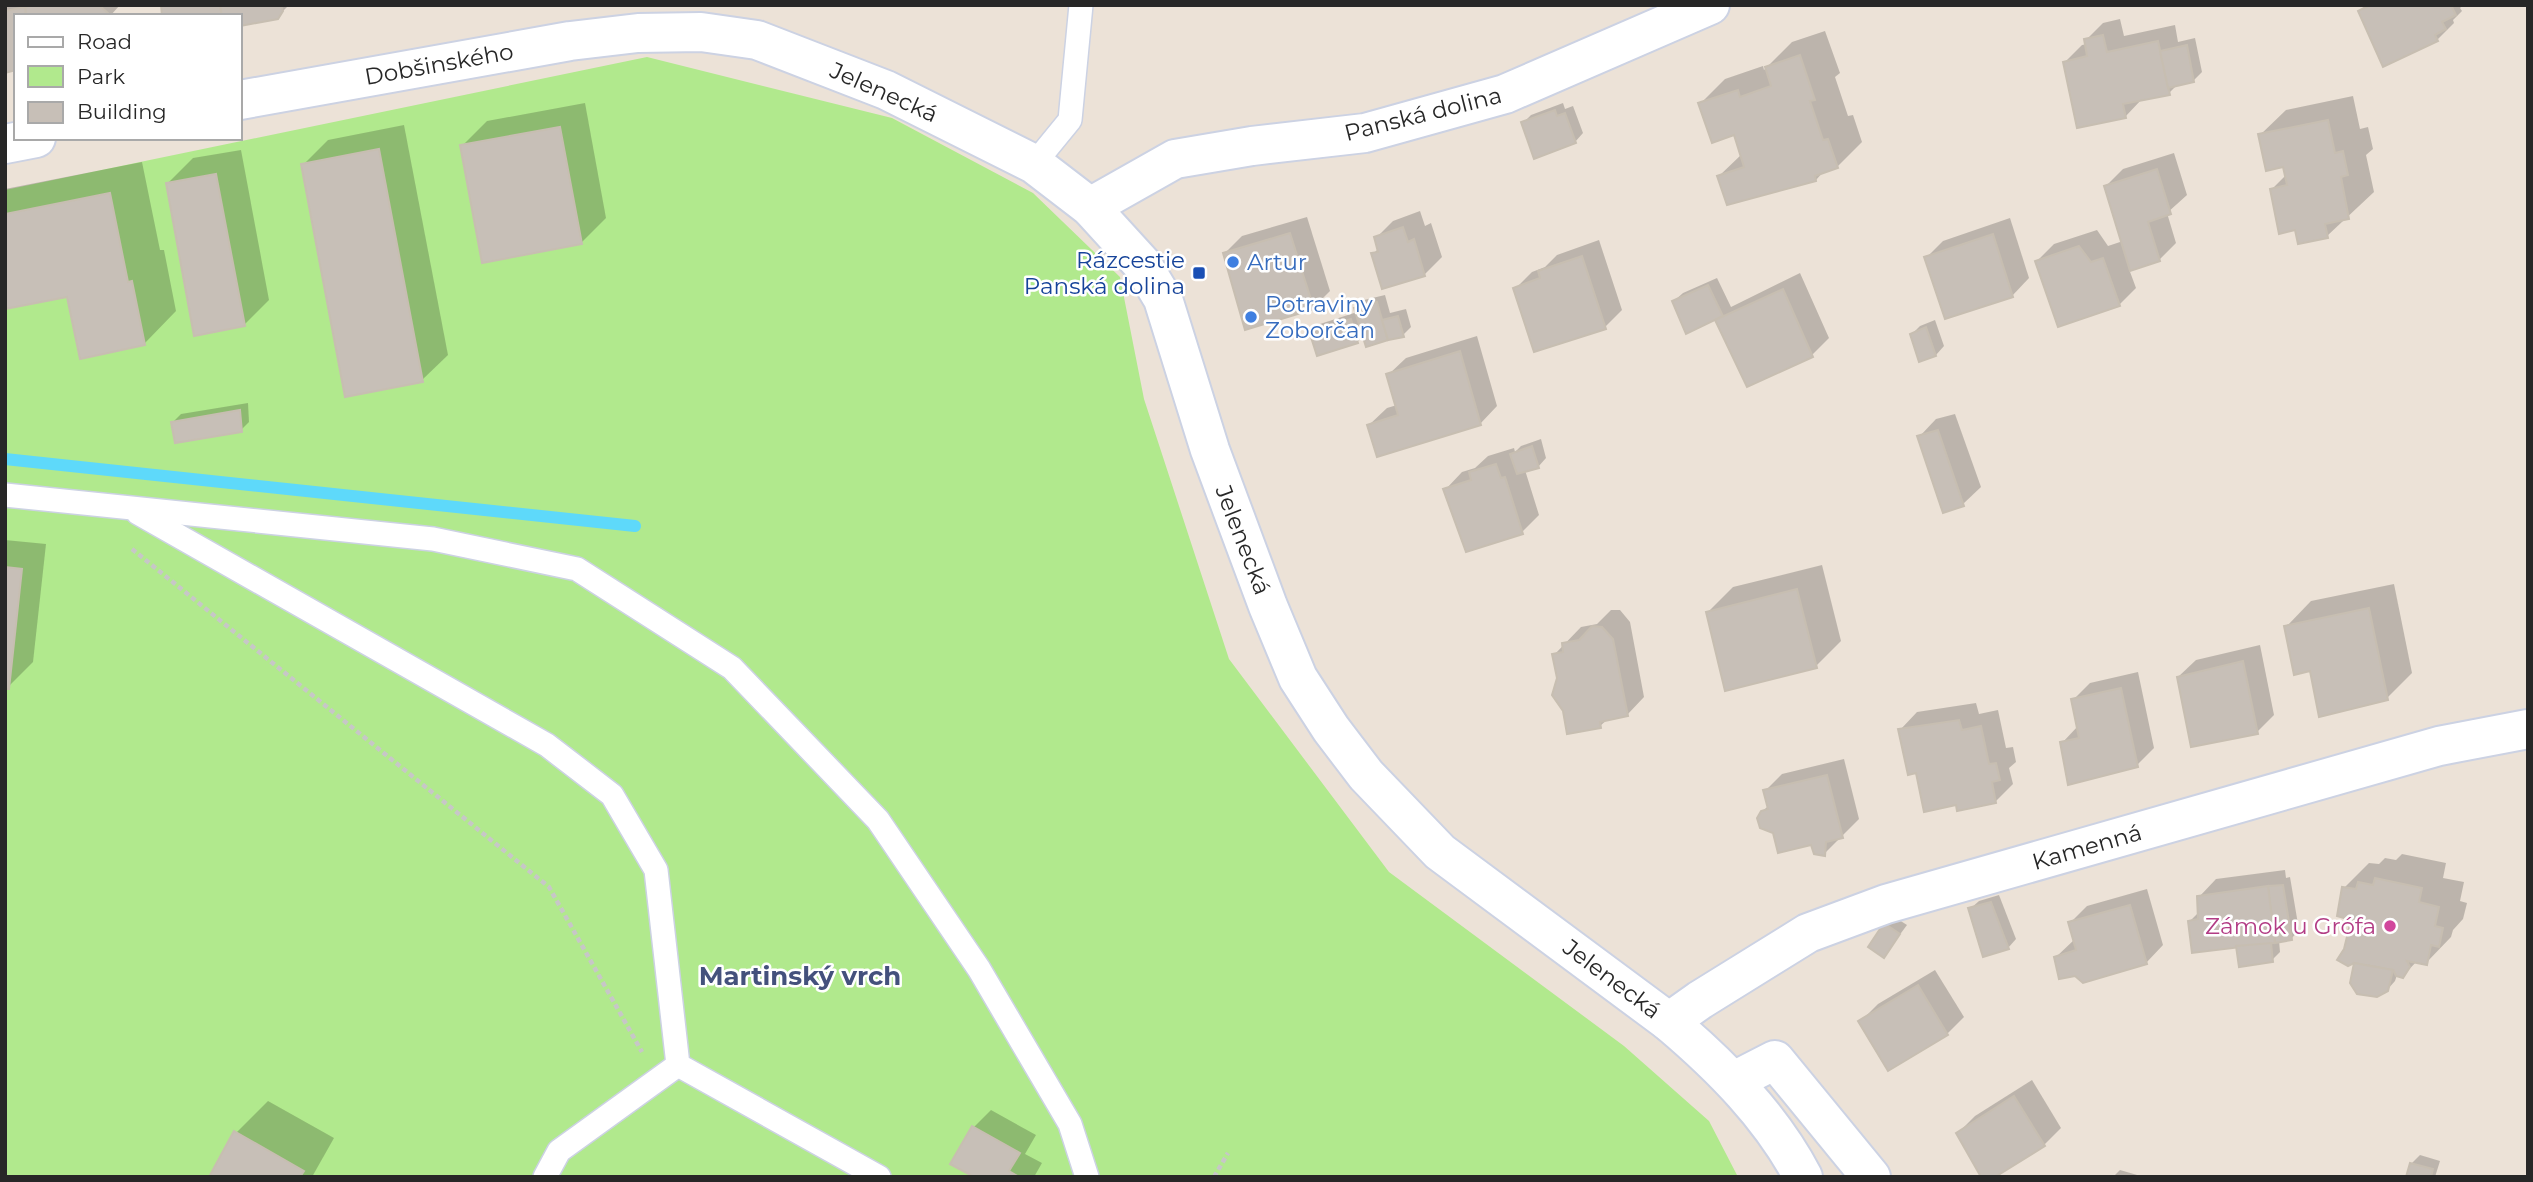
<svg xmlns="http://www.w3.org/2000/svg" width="2533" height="1182" font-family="Montserrat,sans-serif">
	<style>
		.green { fill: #b1e98d }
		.shadow { fill: #0003 }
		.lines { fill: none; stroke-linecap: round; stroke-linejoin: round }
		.stream { stroke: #5ed9fa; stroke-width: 12 }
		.building { fill: #c7bfb7; stroke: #c7beb1; stroke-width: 2 }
		.lane-casing { stroke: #ccd2e3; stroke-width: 26 }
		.street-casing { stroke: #ccd2e3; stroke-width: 42 }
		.secondary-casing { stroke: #ccd2e3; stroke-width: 42 }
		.path { stroke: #c7c7c7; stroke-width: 4.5; stroke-dasharray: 5 3.5; stroke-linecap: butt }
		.lane { stroke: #fff; stroke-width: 23 }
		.street { stroke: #fff; stroke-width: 38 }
		.secondary { stroke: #fff; stroke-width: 38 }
		.shop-dot { fill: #3f7fe0; stroke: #fff; stroke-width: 2.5 }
		.transit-dot { fill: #1a4fb4; stroke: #fff; stroke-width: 2.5 }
		.hotel-dot { fill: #d1479c; stroke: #fff; stroke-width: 2.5 }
		.labels { text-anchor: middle; stroke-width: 5; stroke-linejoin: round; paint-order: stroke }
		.street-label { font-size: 23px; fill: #272727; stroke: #fff }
		.transit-label { font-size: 23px; fill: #164399; stroke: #fff; text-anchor: end }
		.shop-label { font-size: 23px; fill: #366cbe; stroke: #fff; text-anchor: start }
		.hotel-label { font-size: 23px; fill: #b23c85; stroke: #fff; text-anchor: end }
		.quarter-label { font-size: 26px; font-weight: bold; fill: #44517c; stroke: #fff }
	</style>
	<rect width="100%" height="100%" fill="#ece2d7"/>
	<path class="green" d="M647,57L892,118L1033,193L1120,277L1144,399L1229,659L1389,872L1624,1046L1709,1121L1738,1177H5V190Z"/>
	<g class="shadow">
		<path d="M5,5H120L110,16H16L5,71Z"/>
		<path d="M162,5H289L277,17L240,25V16Z"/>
		<path d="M2366,5H2463L2460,8L2462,11L2453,20L2454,23L2437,40L2360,11Z"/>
		<path d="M2120,19L2124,36L2175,25L2178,42L2195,38L2202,72L2193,81L2178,84L2169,93L2142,99L2125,117L2065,62L2082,45L2087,44L2086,40L2103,23Z"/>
		<path d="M1825,31L1840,73L1835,77L1848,116L1853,115L1862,142L1837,167L1824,171L1816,180L1719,176L1742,154L1736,133L1700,104L1725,79L1763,66L1764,70L1792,42Z"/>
		<path d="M2353,96L2360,129L2368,127L2373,149L2366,155L2374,192L2327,236L2296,228L2272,189L2286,175L2284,165L2260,135L2286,110Z"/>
		<path d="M585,103L606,218L581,243L462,146L487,121Z"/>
		<path d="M1563,103L1565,109L1573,106L1583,133L1575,142L1523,123L1531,115Z"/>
		<path d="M404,125L448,355L422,380L303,165L328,140Z"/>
		<path d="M241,150L269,300L244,325L167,184L193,158Z"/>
		<path d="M2174,153L2187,195L2167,213L2176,243L2159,260L2129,269L2136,288L2119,305L2037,261L2054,244L2097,230L2108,246L2123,241L2106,186L2123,169Z"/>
		<path d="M142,162L160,250H164L176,311L144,344L68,295L5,307V189Z"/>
		<path d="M1420,211L1425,226L1431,223L1442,257L1424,275L1373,254L1379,248L1376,238L1393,221Z"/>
		<path d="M1307,217L1330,291L1313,308L1225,253L1242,236Z"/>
		<path d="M2010,218L2029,278L2012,296L1926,258L1943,241Z"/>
		<path d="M1599,240L1622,310L1605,327L1515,289L1532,272L1545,267L1557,255Z"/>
		<path d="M1800,273L1829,338L1812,355L1717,321L1723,315L1674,301L1683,293L1717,278L1731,307Z"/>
		<path d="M1385,295L1390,313L1406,309L1411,327L1403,335H1364L1357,342L1311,332L1320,324L1357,312L1356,309L1364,300Z"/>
		<path d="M1935,320L1944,346L1936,355L1920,360L1912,334L1920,326Z"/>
		<path d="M1477,336L1497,406L1480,424L1369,425L1387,408L1397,405L1388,375L1406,358Z"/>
		<path d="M248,403L249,422L241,430L173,422L181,414Z"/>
		<path d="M1955,414L1981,487L1963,504L1944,510L1919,437L1936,419Z"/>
		<path d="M1541,439L1546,458L1538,467L1525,470L1539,515L1522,532L1445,490L1462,472L1475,468L1488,456L1514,448L1515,452L1521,446Z"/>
		<path d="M5,540L46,544L33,662L8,687H5Z"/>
		<path d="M1822,565L1841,641L1816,666L1708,612L1733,587Z"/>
		<path d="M2394,584L2412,673L2387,698L2311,669L2286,627L2311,601Z"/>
		<path d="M1611,610H1620L1630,622L1644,697L1627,715L1608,719L1600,726L1559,678L1554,655L1581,627L1597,624Z"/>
		<path d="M2260,645L2274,715L2257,732L2178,677L2196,660Z"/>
		<path d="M2138,672L2154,748L2137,765L2062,743L2078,726L2073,700L2090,683Z"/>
		<path d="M1976,703L1979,714L1998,710L2006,748L2013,747L2016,762L2009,768L2013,784L1996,801L1958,803L1917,771L1900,730L1917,712Z"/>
		<path d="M1844,759L1859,819L1824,854L1812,843L1762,812L1769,805L1765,791L1782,774Z"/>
		<path d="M2402,854L2446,863L2443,878L2464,882L2460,901L2467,903L2463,919L2453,930L2451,937L2426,963L2417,961L2403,976L2397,975L2395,981L2387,990L2346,950L2353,918L2344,888L2369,863L2379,864L2385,858L2396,860Z"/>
		<path d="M2285,870L2286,878L2290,877L2299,930L2291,939L2279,940L2280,952L2272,960L2190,921L2200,911L2199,897L2216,879Z"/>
		<path d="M2147,889L2163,945L2146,963L2076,974L2056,957L2075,939L2070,923L2087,906Z"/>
		<path d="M1999,895L2016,939L2008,948L1970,909L1979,901Z"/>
		<path d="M1893,916L1907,925L1884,956L1885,924Z"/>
		<path d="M1935,970L1964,1017L1947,1034L1860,1022L1878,1004Z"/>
		<path d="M2032,1080L2061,1128L2044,1145L1958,1133L1975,1116Z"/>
		<path d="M268,1101L334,1138L312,1177H211L236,1133Z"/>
		<path d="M991,1110L1036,1135L1025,1154L1042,1163L1034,1177H977L953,1163L974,1127Z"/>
		<path d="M2420,1155L2440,1161L2435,1177H2408L2411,1164Z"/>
		<path d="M2120,1170L2144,1177H2113Z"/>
	</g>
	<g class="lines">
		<path class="stream" d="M5,459L635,526"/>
	</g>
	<g class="building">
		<path d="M32,5H99L109,14V16H26L25,7Z"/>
		<path d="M161,5H220L222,16H162Z"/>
		<path d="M220,5H281L283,11L278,19L240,26V16H222Z"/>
		<path d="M2370,5H2451L2456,15L2442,22L2446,29L2435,35L2438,41L2383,67L2358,11Z"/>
		<path d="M25,7L26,16H16V70L5,73V11Z"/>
		<path d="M2103,35L2107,52L2158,41L2170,95L2123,104L2126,118L2077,128L2063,62L2087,56L2084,39Z"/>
		<path d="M2187,45L2194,82L2168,88L2160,51Z"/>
		<path d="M1800,55L1815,100L1810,101L1823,140L1828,139L1838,168L1815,176L1816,181L1727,205L1717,176L1744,167L1734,135L1712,143L1698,103L1738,90L1740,97L1771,86L1765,67Z"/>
		<path d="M1555,110L1557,116L1565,113L1576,143L1534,159L1521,122Z"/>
		<path d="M2328,120L2335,153L2343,151L2348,175L2341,177L2349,219L2325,224L2328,238L2298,244L2295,230L2279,234L2270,189L2287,185L2283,167L2266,171L2258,134Z"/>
		<path d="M560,127L582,244L482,263L460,145Z"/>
		<path d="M379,149L423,382L345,397L301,164Z"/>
		<path d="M2157,169L2171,214L2148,222L2160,261L2130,271L2104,186Z"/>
		<path d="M216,174L245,326L194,336L166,183Z"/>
		<path d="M110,193L128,282L132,281L145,345L80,359L67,297L5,309V214Z"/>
		<path d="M1403,227L1408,242L1414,239L1425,276L1382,289L1371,253L1378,252L1374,237Z"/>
		<path d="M1290,233L1314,309L1245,330L1223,253Z"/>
		<path d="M1993,234L2013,297L1945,319L1924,257Z"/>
		<path d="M2079,246L2091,262L2103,258L2120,306L2058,327L2035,261Z"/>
		<path d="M1582,256L1606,329L1534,352L1513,288L1540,278L1538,271Z"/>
		<path d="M1708,285L1723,316L1686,334L1672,301Z"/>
		<path d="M1783,289L1813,357L1747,387L1715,320Z"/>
		<path d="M1377,302L1388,340L1366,347L1354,308Z"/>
		<path d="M1398,316L1404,337L1388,340L1382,320Z"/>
		<path d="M1351,319L1358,343L1317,356L1309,331Z"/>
		<path d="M1926,327L1936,356L1919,362L1910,334Z"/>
		<path d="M1460,351L1481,425L1377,457L1367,425L1398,415L1386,374Z"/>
		<path d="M240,410L242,432L175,443L171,422Z"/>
		<path d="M1938,430L1964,506L1943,513L1917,436Z"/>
		<path d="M1532,446L1539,468L1517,474L1510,454Z"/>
		<path d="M1496,464L1501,478L1505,477L1523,534L1466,552L1443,489L1471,480L1469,472Z"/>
		<path d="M5,567L22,569L9,689H5Z"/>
		<path d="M1797,589L1817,668L1725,691L1706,612Z"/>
		<path d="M2369,608L2388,700L2319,717L2310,671L2294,675L2284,626Z"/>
		<path d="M1592,626L1602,627L1613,639L1628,716L1600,722L1601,728L1567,734L1563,711L1552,695L1557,678L1552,654L1563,652L1562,643L1579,640Z"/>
		<path d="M2243,661L2258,734L2191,747L2177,677Z"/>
		<path d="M2121,688L2138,767L2068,785L2060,742L2079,738L2071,699Z"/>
		<path d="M1959,720L1962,730L1981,726L1989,764L1996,763L2000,780L1992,782L1996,803L1957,811L1956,805L1924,812L1916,773L1908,775L1898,729Z"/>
		<path d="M1827,775L1843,838L1826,842L1825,856L1814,854L1811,845L1778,853L1773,833L1760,828L1757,818L1761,811L1768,809L1763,790Z"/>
		<path d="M2375,878L2422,888L2419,902L2439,907L2435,926L2443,928L2439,947L2431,945L2427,965L2407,961L2410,967L2403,978L2396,976L2393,970L2354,963L2348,966L2337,960L2344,949L2351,920L2337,916L2342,887L2356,889L2358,882L2373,885Z"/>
		<path d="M2283,885L2292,940L2275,943L2268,886Z"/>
		<path d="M2268,886L2275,943L2192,953L2188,921L2198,919L2197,896Z"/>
		<path d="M1991,902L2009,949L1983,957L1968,908Z"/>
		<path d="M2130,905L2147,964L2083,983L2075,976L2059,979L2054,957L2076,950L2068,922Z"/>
		<path d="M1884,923L1900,934L1884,958L1868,947Z"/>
		<path d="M2271,943L2273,962L2239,967L2236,946Z"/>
		<path d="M2354,963L2393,970L2388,991L2377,997L2357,994L2350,983Z"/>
		<path d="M1918,985L1948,1035L1888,1071L1858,1021Z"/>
		<path d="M2014,1096L2045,1146L1995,1177H1981L1956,1133Z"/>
		<path d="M972,1126L1020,1153L1009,1171L1019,1177H974L950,1164Z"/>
		<path d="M234,1131L304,1171L300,1177H209Z"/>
		<path d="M2410,1163L2433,1169L2431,1177H2406Z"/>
	</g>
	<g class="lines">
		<g class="lane-casing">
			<g id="lane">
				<path d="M1034,164L1070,120L1081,5"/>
				<path d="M5,495L433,539L577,569L732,668L878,820L979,969L1070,1124L1087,1177"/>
				<path d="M138,513L547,745L612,795L656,870L678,1065L879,1177"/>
				<path d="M545,1177L559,1151L678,1065"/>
			</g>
		</g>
		<g class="street-casing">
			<g id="street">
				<path d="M1090,207L1175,159L1252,146L1365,133L1505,94L1710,5"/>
				<path d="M1669,1022L1700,1000L1808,933L1886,904L2439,746L2528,729"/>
				<path d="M1734,1081L1775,1060L1871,1177"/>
			</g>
		</g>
		<g class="secondary-casing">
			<g id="secondary">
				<path d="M240,100L570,41L638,33L701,32L757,40L886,90L1034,164L1090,207L1142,264L1163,299L1210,450L1268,606L1298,678L1331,729L1366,775L1440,852L1669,1022C1721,1066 1771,1116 1803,1177"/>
				<path d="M5,144L36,138"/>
			</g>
		</g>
		<g class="path">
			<path d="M132,549L549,887L642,1052"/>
			<path d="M1214,1177L1228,1153"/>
		</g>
		<use href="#lane" class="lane"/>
		<use href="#street" class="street"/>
		<use href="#secondary" class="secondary"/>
	</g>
	<g class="shop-dot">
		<circle cx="1233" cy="262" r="7"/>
		<circle cx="1251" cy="317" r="7"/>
	</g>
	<rect class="transit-dot" x="1192" y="266" width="14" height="14" rx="3.5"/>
	<circle class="hotel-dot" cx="2390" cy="926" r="7"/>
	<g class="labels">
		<g class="street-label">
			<text transform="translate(439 64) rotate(-10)" y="8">Dobšinského</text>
			<text transform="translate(884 92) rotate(24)" y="8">Jelenecká</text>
			<text transform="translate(1423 114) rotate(-14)" y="8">Panská dolina</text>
			<text transform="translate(1243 540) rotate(69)" y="8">Jelenecká</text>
			<text transform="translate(2087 847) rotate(-16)" y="8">Kamenná</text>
			<text transform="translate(1612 979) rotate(37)" y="8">Jelenecká</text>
		</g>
		<g class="transit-label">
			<text x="1185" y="268">Rázcestie<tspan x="1185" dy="26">Panská dolina</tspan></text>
		</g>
		<g class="shop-label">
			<text x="1247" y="270">Artur</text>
			<text x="1265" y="312">Potraviny<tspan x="1265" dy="26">Zoborčan</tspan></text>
		</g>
		<g class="hotel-label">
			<text x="2376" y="934">Zámok u Grófa</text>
		</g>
		<g class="quarter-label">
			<text x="800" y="985">Martinský vrch</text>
		</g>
	</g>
	<rect width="2533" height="1182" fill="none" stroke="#272727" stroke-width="14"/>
	<rect x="14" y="14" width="228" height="126" fill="#ffffff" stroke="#a9a9a9" stroke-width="2"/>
	<rect x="28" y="37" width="35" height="10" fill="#ffffff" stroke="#a9a9a9" stroke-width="2"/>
	<text x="77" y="49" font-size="21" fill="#272727">Road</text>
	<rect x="28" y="66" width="35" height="21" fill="#b1e98d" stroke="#a9a9a9" stroke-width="2"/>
	<text x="77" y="84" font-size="21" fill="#272727">Park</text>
	<rect x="28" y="102" width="35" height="21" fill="#c7bfb7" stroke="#a9a9a9" stroke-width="2"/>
	<text x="77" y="119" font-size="21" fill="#272727">Building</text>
</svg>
